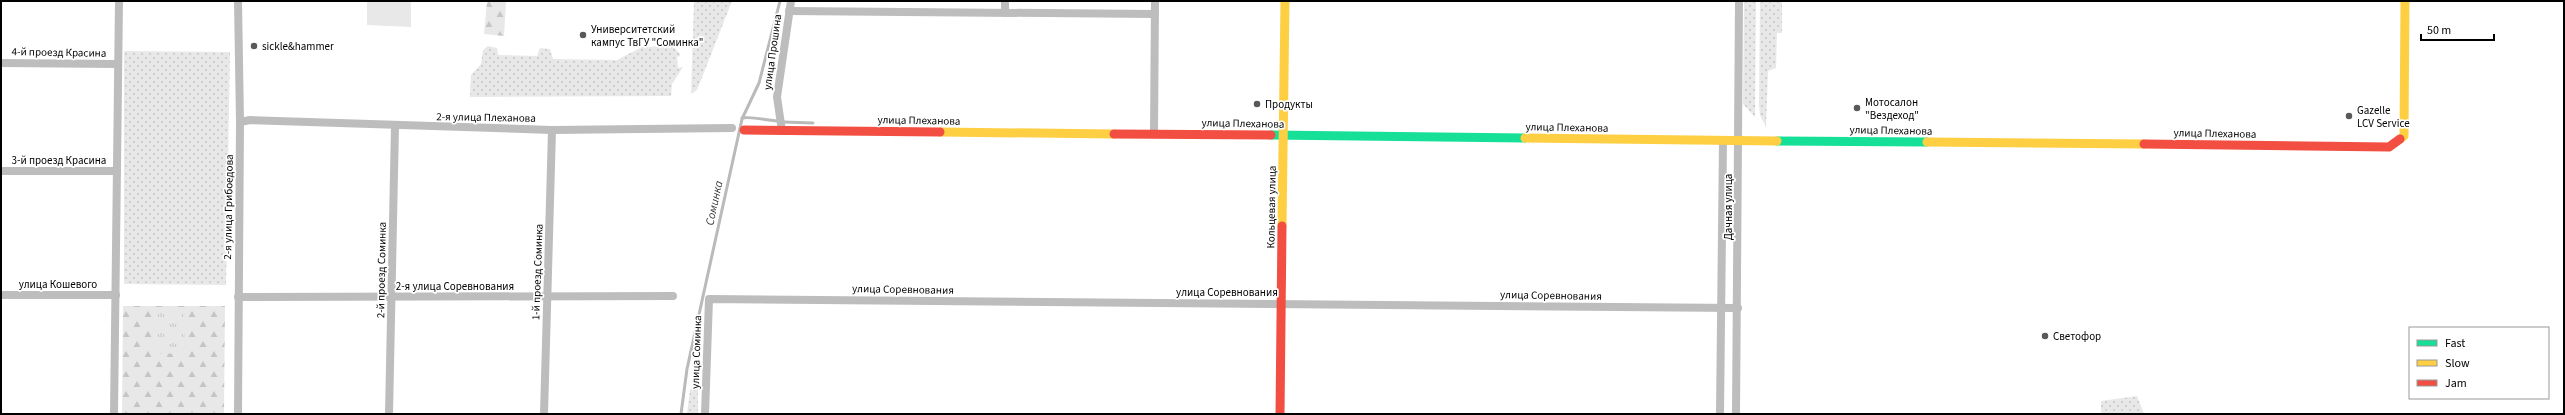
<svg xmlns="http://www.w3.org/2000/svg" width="2565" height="415" font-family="'Source Sans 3',sans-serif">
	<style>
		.grass { fill: url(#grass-dots) }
		.forest { fill: url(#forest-firs) }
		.park { fill: url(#park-tufts) }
		.pitch { fill: #e8e8e8 }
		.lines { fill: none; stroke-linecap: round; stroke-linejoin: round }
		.stream { stroke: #bababa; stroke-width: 3 }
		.street { stroke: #bdbdbd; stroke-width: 8 }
		.fast { stroke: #16e098; stroke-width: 9 }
		.slow { stroke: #ffcf43; stroke-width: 9 }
		.jam { stroke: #f24e42; stroke-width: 9 }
		.poi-dot { fill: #595959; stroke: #fff; stroke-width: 1.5 }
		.labels { text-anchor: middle; stroke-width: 3.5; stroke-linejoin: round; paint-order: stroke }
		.poi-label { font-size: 11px; fill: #000; stroke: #fff; text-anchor: start }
		.street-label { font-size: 11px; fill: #000; stroke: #fff }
		.water-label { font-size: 12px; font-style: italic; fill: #3e3e3e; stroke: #fff }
	</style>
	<defs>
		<pattern id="grass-dots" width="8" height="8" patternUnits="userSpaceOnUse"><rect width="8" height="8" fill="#e8e8e8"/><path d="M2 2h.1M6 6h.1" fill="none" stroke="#c5c5c5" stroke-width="1.8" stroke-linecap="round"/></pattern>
		<pattern id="forest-firs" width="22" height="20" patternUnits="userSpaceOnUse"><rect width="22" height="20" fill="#e8e8e8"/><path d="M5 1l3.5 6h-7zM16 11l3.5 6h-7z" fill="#c5c5c5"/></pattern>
		<pattern id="park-tufts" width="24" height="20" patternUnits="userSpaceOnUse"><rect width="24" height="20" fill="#e8e8e8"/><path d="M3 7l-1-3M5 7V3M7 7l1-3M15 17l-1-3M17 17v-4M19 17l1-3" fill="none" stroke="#c5c5c5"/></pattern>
	</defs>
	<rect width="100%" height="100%" fill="#fff"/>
	<g class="grass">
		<path d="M694,1H732L697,90L691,94Z"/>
		<path d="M1744,1H1756L1755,117L1743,104Z"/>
		<path d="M1760,1H1782V33H1777L1776,68L1768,71L1766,127L1760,115L1759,104Z"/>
		<path d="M488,46L497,48L498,55L537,56L540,48L550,49L553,59L617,60L642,47L673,46L680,54V56L677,57L678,68L683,67L672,84L671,96L470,97L471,75L481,64L483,50Z"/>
		<path d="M124,51L230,52L226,285L124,284Z"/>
		<path d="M698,382V414H687L690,390Z"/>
		<path d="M2137,396L2144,414H2101V401Z"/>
	</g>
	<g class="forest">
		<path d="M487,1L506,2L504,36L484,34Z"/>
		<path d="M123,306H225L224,414H122Z"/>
	</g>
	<path class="park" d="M184,311L185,353L153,354L152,312Z"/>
	<path class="pitch" d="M367,1H411V27L367,25Z"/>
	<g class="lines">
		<g class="stream">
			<path d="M742,118C754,116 767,121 780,121"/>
			<path d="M784,122L813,123"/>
			<path d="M681,414L687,369L742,119L759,83L780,1"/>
		</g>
		<g class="street">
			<path d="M789,11L1155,14"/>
			<path d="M1005,13V1"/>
			<path d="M1,63L118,64"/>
			<path d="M240,122L250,120L552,130L732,128"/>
			<path d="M782,131L777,97L791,1"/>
			<path d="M1154,134L1155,1"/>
			<path d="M1,171H117"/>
			<path d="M1,295H116"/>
			<path d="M238,297L673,296"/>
			<path d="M114,414L119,1"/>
			<path d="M238,414L240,122L238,1"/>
			<path d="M389,414L395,126"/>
			<path d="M544,414L552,130"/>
			<path d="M705,414L709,299L1738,308"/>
			<path d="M1720,414L1723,140"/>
			<path d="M1736,414L1739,1"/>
		</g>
		<g class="fast">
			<path d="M1271,135L1525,138"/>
			<path d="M1777,141L1927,142"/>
		</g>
		<g class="slow">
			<path d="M940,132L1114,134"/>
			<path d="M1525,138L1777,141"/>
			<path d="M2400,139L2404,136L2405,1"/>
			<path d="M1927,142L2144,144"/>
			<path d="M1282,226L1285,1"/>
		</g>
		<g class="jam">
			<path d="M744,130L940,132"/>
			<path d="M1114,134L1271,135"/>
			<path d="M2144,144L2389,147L2400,139"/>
			<path d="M1280,414L1282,226"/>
		</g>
	</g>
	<g class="poi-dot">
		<circle cx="583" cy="35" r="4"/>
		<circle cx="254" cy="46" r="4"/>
		<circle cx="1257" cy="104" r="4"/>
		<circle cx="1857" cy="108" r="4"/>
		<circle cx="2349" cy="116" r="4"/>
		<circle cx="2045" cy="336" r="4"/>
	</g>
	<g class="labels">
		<g class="poi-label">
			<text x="591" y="33">Университетский<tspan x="591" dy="13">кампус ТвГУ "Соминка"</tspan></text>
			<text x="262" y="50">sickle&amp;hammer</text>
			<text x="1865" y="106">Мотосалон<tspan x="1865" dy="13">"Вездеход"</tspan></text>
			<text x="1265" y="108">Продукты</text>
			<text x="2357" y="114">Gazelle<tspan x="2357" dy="13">LCV Service</tspan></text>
			<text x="2053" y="340">Светофор</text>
		</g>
		<g class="street-label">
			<text transform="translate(59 52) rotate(1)" y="4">4-й проезд Красина</text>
			<text transform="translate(772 52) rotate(-82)" y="4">улица Прошина</text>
			<text transform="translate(486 117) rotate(1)" y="4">2-я улица Плеханова</text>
			<text transform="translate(919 120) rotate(1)" y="4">улица Плеханова</text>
			<text transform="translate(1243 123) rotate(1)" y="4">улица Плеханова</text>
			<text transform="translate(1567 127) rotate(1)" y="4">улица Плеханова</text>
			<text transform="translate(1891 130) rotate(1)" y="4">улица Плеханова</text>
			<text transform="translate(2215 133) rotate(1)" y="4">улица Плеханова</text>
			<text x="59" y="164">3-й проезд Красина</text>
			<text transform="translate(228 207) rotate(-89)" y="4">2-я улица Грибоедова</text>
			<text transform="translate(1271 207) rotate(-89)" y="4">Кольцевая улица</text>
			<text transform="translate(1728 207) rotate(-90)" y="4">Дачная улица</text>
			<text transform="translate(381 270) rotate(-89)" y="4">2-й проезд Соминка</text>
			<text transform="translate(537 272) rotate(-88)" y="4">1-й проезд Соминка</text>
			<text x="58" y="288">улица Кошевого</text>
			<text x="455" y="290">2-я улица Соревнования</text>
			<text transform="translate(903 289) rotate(1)" y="4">улица Соревнования</text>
			<text x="1227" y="296">улица Соревнования</text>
			<text transform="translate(1551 295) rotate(1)" y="4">улица Соревнования</text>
			<text transform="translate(696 352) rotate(-88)" y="4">улица Соминка</text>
		</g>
		<g class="water-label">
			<text transform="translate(714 203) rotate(-78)" y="4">Соминка</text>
		</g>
	</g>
	<rect width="2565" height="415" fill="none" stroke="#000000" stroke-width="4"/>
	<rect x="2409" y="327" width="140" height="72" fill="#ffffff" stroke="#999999"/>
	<rect x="2417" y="340" width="20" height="6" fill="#16e098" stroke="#999999"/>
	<text x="2445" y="347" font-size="12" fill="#000000">Fast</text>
	<rect x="2417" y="360" width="20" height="6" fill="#ffcf43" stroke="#999999"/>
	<text x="2445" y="367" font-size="12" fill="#000000">Slow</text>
	<rect x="2417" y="380" width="20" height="6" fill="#f24e42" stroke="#999999"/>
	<text x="2445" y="387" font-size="12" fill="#000000">Jam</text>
	<path d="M2421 34v6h73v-6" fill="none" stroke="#000000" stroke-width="2"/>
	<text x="2427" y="34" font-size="12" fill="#000000" stroke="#ffffff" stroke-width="3" paint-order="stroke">50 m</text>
</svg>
